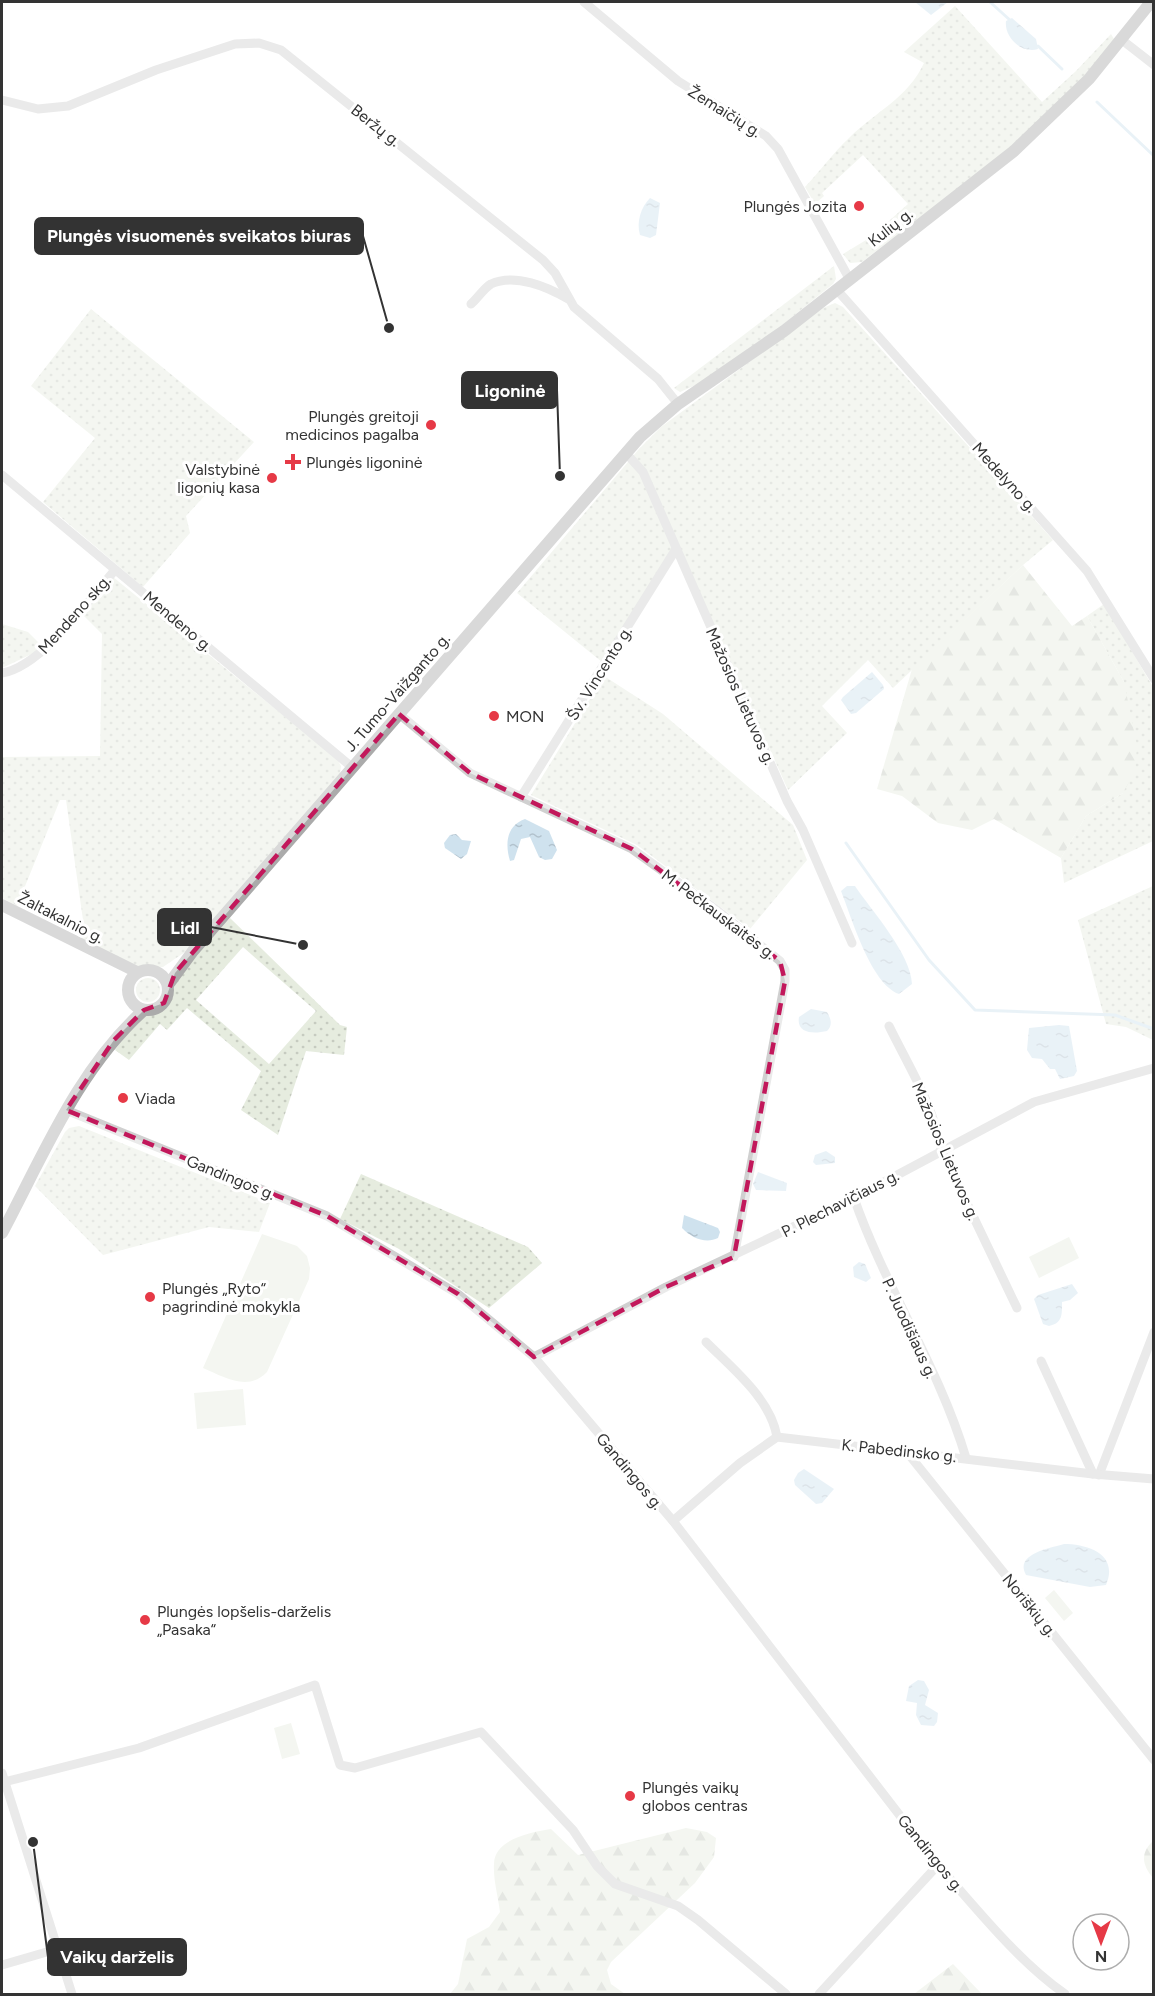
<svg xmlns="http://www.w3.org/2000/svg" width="1155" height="1996" font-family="Figtree,sans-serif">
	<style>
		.grass { fill: url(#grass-dots); fill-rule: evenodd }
		.forest { fill: url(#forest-firs) }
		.garden { fill: #e6ecdf }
		.water { fill: url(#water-ripples) }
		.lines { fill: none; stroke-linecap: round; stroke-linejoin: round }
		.stream { stroke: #cfe2ee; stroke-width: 3 }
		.minor { stroke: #d0d0d0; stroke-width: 9 }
		.major { stroke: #ababab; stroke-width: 12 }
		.marked { fill: none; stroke: #c2185b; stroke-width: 4.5; stroke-dasharray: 12 8; stroke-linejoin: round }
		.poi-dot { fill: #e63946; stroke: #fff; stroke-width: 2 }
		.labels { text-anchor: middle; stroke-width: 6; stroke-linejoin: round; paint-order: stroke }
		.street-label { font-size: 16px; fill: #333; stroke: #fff }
		.poi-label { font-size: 16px; fill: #333; stroke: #fff; text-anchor: start }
		.leader { fill: none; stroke: #333; stroke-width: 2 }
		.callout-dot { fill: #333; stroke: #fff; stroke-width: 2 }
		.callout { fill: #333; stroke: #333; stroke-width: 2 }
		.callout-label { font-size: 18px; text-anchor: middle; font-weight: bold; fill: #fff }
	</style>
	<defs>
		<pattern id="grass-dots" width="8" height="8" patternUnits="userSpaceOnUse" patternTransform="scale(1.5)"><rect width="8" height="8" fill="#e6ecdf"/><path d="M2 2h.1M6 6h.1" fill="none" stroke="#c6cbc0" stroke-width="1.8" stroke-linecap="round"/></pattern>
		<pattern id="forest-firs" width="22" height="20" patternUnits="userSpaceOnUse" patternTransform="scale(1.5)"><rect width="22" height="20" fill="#e6ecdf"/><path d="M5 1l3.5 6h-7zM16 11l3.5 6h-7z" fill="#c6cbc0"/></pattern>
		<pattern id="water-ripples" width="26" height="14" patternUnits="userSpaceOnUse" patternTransform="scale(1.5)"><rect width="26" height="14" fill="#cfe2ee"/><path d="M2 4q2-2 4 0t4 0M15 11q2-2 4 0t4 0" fill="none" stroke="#b2c2cd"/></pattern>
	</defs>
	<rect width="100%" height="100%" fill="#fff"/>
	<g class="grass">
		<path d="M955,6L1042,102L1076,71L1111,34L1114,39C1048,130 950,194 862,262L850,263L843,254L871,237L908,204L863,155L822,193L824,196L815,204L805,187C820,171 833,153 849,138C875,112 908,98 924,63L904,52Z"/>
		<path d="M834,266L836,279L833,284L776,330L698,384L680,392L674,388Z"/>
		<path d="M835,303L843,307L1053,540L1023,565L893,688L868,660L822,706L847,733L788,790L677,542L602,662L517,593L639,449L661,427L823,308Z"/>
		<path d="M91,309L254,442L186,516L190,533L143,587L43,502L95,438L31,386Z"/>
		<path d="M113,577L337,759L341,766L340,774L188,950L163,967H139L81,940L83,920L66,800H60L17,906L2,898V757L100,756L102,634L81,613Z"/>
		<path d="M1104,604L1153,687V841L1064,883L1061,858L1086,816L1123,793L1124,682L1087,616Z"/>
		<path d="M2,624L28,632L42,646L34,653L2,668Z"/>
		<path d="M604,676L663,714L793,825L807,860L750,929L637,845L531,795Z"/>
		<path d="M1153,886V1040L1126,1027L1106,1024L1078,920Z"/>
		<path d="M230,918L340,1025L347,1027L344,1055L306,1051L278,1135L241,1110L261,1071L187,1008L167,1030L160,1024L129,1060L115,1050L134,1023L147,1015L166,1009L179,974ZM243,947L316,1011L269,1064L196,1000Z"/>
		<circle cx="148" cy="990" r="12"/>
		<path d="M79,1126L270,1203L259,1232L209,1227L103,1255L35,1186L65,1132L69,1128Z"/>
		<path d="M361,1174L528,1247L542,1263L489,1308L399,1249L340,1219Z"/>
	</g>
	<g class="forest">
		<path d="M1023,565L1072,626L1087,616L1124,682L1137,746L1135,771L1123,793L1086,816L1061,858L994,819L972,830L938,823L902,796L877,789L912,669Z"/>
		<path d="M686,1828L707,1832L716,1838L714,1857L695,1883L611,1962L607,1970L611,1984L625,1994H450L458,1984L467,1939L489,1927L500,1912C498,1896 493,1879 494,1864C494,1839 532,1832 551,1829L578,1855Z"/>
		<path d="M1153,1841V1878C1142,1865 1140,1853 1153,1841Z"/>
		<path d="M953,1964L982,1994H914Z"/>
	</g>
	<g class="garden">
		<path d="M262,1234L297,1246L307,1256L310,1268L309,1279L267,1372C248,1392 224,1377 203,1368Z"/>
		<path d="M1069,1237L1079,1258L1039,1278L1029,1257Z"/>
		<path d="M243,1389L246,1425L197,1429L194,1393Z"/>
		<path d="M1054,1590L1073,1613L1064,1621L1045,1598Z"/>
		<path d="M291,1723L300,1754L282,1759L274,1728Z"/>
	</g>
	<g class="water">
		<path d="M915,2H948L931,15Z"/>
		<path d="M1012,18L1036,39L1038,49C1022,54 1004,38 1006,21Z"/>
		<path d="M650,198L660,203L656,235L650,238L640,235C636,222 641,207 650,198Z"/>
		<path d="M872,672L883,685L884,689L856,713L851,714L841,700L843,697Z"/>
		<path d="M525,819L549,831L557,850L552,859L545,860L539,857L530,837L521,839L514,860L510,861C505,844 506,826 525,819Z"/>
		<path d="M456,834L462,840L471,841L467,854L461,859L445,848L444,843L450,835Z"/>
		<path d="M847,886H855C872,911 911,954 912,984L899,994C871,984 852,919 841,891Z"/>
		<path d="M811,1009L827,1012C831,1019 833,1025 827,1031C814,1034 796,1034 799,1017Z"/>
		<path d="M1059,1025L1069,1026L1077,1071L1074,1076L1060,1079L1055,1069H1050L1042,1059L1032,1058L1027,1050L1029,1028Z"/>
		<path d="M826,1151L835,1157V1163L816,1165L813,1162L815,1155Z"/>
		<path d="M758,1172L787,1183L786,1191L756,1190L753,1184Z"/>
		<path d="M684,1215L718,1228L720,1232L718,1238C706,1244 691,1238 682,1228Z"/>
		<path d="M859,1262L865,1264L871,1278L866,1282L854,1277L853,1267Z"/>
		<path d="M1072,1284L1078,1293L1070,1300L1062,1302C1062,1314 1063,1323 1049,1326L1043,1324L1034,1299L1038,1295Z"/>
		<path d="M804,1469L834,1489L822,1503L816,1504L795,1485L794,1480L798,1473Z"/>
		<path d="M1064,1544C1089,1544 1119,1555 1106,1585L1090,1587L1026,1575C1014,1554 1050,1548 1064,1544Z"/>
		<path d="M918,1680L924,1681L929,1690L925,1705L938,1713L937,1722L934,1726L921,1725L916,1715L917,1703L906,1701L909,1686Z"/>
	</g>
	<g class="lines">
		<g class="stream">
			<path d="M990,2L1011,21"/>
			<path d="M1038,46L1062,69"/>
			<path d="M1097,102L1154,156"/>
			<path d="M846,843L929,960L975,1010L1115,1015L1154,1029"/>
		</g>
		<g class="minor">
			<path d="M584,2L678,81L766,136L778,149L850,280"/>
			<path d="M1122,40L1154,65"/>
			<path d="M2,100L38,109L68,106L156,70L235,44L259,43L281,50L543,260L555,273L574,307L658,379L678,404"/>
			<path d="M837,290L1087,571L1154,679"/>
			<path d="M471,304C477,299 484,288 491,284C515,273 548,287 568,299"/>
			<path d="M625,452L643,472L787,801L803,830L852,943"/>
			<path d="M2,475L353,768"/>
			<path d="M2,673C41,667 89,600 115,570"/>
			<path d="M399,714L470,773L632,849L718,911L780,961L785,970V981L734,1257"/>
			<path d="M521,797L676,549"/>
			<path d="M889,1026C908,1065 934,1106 941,1149L1017,1308"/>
			<path d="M66,1110L327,1216L458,1294L534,1357L673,1521L938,1865C977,1909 1017,1960 1065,1994"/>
			<path d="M854,1198C885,1287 939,1367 966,1458"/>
			<path d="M706,1342C732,1368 771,1399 777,1437"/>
			<path d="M534,1357L666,1287L854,1198L1034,1102L1154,1068"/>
			<path d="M1041,1361L1093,1474"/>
			<path d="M906,1451L1154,1760"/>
			<path d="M1099,1475L1154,1332"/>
			<path d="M673,1521L740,1463L777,1437L1093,1474L1154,1479"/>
			<path d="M2,1773L72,1994"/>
			<path d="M4,1782L139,1748L315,1685L340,1765L355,1768L481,1732L573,1830L597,1866L615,1884L678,1906L698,1920L786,1994"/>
			<path d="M2,1965L57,1949"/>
			<path d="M819,1994L938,1865"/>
		</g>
		<g class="major">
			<path d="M2,905L137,972"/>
			<circle cx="148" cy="990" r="20"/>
			<path d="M168,985L193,951L640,437L678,404L784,331L1014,151L1089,79L1151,2"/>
			<path d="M2,1233C43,1156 78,1069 144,1010"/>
		</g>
	</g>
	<path d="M0 0H1155V1996H0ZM399,714L470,773L632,849L780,961L785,981L734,1257L666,1287L534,1357L458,1294L327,1216L66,1110L114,1040L144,1010L164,1003L175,973Z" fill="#fff" fill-opacity=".55" fill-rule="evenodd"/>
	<path class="marked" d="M399,714L470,773L632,849L780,961L785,981L734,1257L666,1287L534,1357L458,1294L327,1216L66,1110L114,1040L144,1010L164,1003L175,973Z"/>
	<g class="poi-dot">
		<circle cx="859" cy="206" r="6"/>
		<circle cx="431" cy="425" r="6"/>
		<path d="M290 453h6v6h6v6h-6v6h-6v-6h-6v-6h6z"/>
		<circle cx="272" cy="478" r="6"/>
		<circle cx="494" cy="716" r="6"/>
		<circle cx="123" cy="1098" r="6"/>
		<circle cx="150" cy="1297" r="6"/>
		<circle cx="145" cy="1620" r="6"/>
		<circle cx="630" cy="1796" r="6"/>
	</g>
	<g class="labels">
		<g class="street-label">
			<text transform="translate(725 111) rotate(32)" y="6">Žemaičių g.</text>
			<text transform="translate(376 125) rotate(38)" y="6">Beržų g.</text>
			<text transform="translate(890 227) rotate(-38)" y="6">Kulių g.</text>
			<text transform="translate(1005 477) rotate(48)" y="6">Medelyno g.</text>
			<text transform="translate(74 614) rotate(-48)" y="6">Mendeno skg.</text>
			<text transform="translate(178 621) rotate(40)" y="6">Mendeno g.</text>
			<text transform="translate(599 673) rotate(-58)" y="6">Šv. Vincento g.</text>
			<text transform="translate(397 692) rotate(-49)" y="6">J. Tumo-Vaižganto g.</text>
			<text transform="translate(741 696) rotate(66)" y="6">Mažosios Lietuvos g.</text>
			<text transform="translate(719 914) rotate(37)" y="6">M. Pečkauskaitės g.</text>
			<text transform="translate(61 917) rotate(27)" y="6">Žaltakalnio g.</text>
			<text transform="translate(946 1151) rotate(67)" y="6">Mažosios Lietuvos g.</text>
			<text transform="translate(231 1177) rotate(22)" y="6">Gandingos g.</text>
			<text transform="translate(840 1203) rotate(-27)" y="6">P. Plechavičiaus g.</text>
			<text transform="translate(910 1328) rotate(65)" y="6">P. Juodišiaus g.</text>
			<text transform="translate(899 1450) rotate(6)" y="6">K. Pabedinsko g.</text>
			<text transform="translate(630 1471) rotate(50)" y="6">Gandingos g.</text>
			<text transform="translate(1030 1605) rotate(51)" y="6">Noriškių g.</text>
			<text transform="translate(931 1853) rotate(51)" y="6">Gandingos g.</text>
		</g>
		<g class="poi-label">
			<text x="847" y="212" text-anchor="end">Plungės Jozita</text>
			<text x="419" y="422" text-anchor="end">Plungės greitoji<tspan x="419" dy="18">medicinos pagalba</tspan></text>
			<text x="306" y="468">Plungės ligoninė</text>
			<text x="260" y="475" text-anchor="end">Valstybinė<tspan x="260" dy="18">ligonių kasa</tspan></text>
			<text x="506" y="722">MON</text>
			<text x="135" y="1104">Viada</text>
			<text x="162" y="1294">Plungės „Ryto“<tspan x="162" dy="18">pagrindinė mokykla</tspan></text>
			<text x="157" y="1617">Plungės lopšelis-darželis<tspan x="157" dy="18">„Pasaka“</tspan></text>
			<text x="642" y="1793">Plungės vaikų<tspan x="642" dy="18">globos centras</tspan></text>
		</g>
	</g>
	<path class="leader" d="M389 328L363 236M560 476L557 390M303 945L211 927M33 1842L48 1957"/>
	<g class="callout-dot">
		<circle cx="389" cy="328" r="6"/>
		<circle cx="560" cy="476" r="6"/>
		<circle cx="303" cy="945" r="6"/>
		<circle cx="33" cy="1842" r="6"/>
	</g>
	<g class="callout">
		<rect x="35" y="218" width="328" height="36" rx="6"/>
		<rect x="462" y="372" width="95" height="36" rx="6"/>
		<rect x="158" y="909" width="53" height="36" rx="6"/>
		<rect x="48" y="1939" width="138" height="36" rx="6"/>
	</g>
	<g class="callout-label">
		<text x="199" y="242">Plungės visuomenės sveikatos biuras</text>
		<text x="510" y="397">Ligoninė</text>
		<text x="185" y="934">Lidl</text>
		<text x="117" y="1963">Vaikų darželis</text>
	</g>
	<rect width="1155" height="1996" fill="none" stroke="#333333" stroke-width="6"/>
	<g transform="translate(1101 1942) rotate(180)"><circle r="28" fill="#ffffff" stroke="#adadad" stroke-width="1.5"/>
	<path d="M0-4.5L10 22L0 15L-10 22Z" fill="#e63946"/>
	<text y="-9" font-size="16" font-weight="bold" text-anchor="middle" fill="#333333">N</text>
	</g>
</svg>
